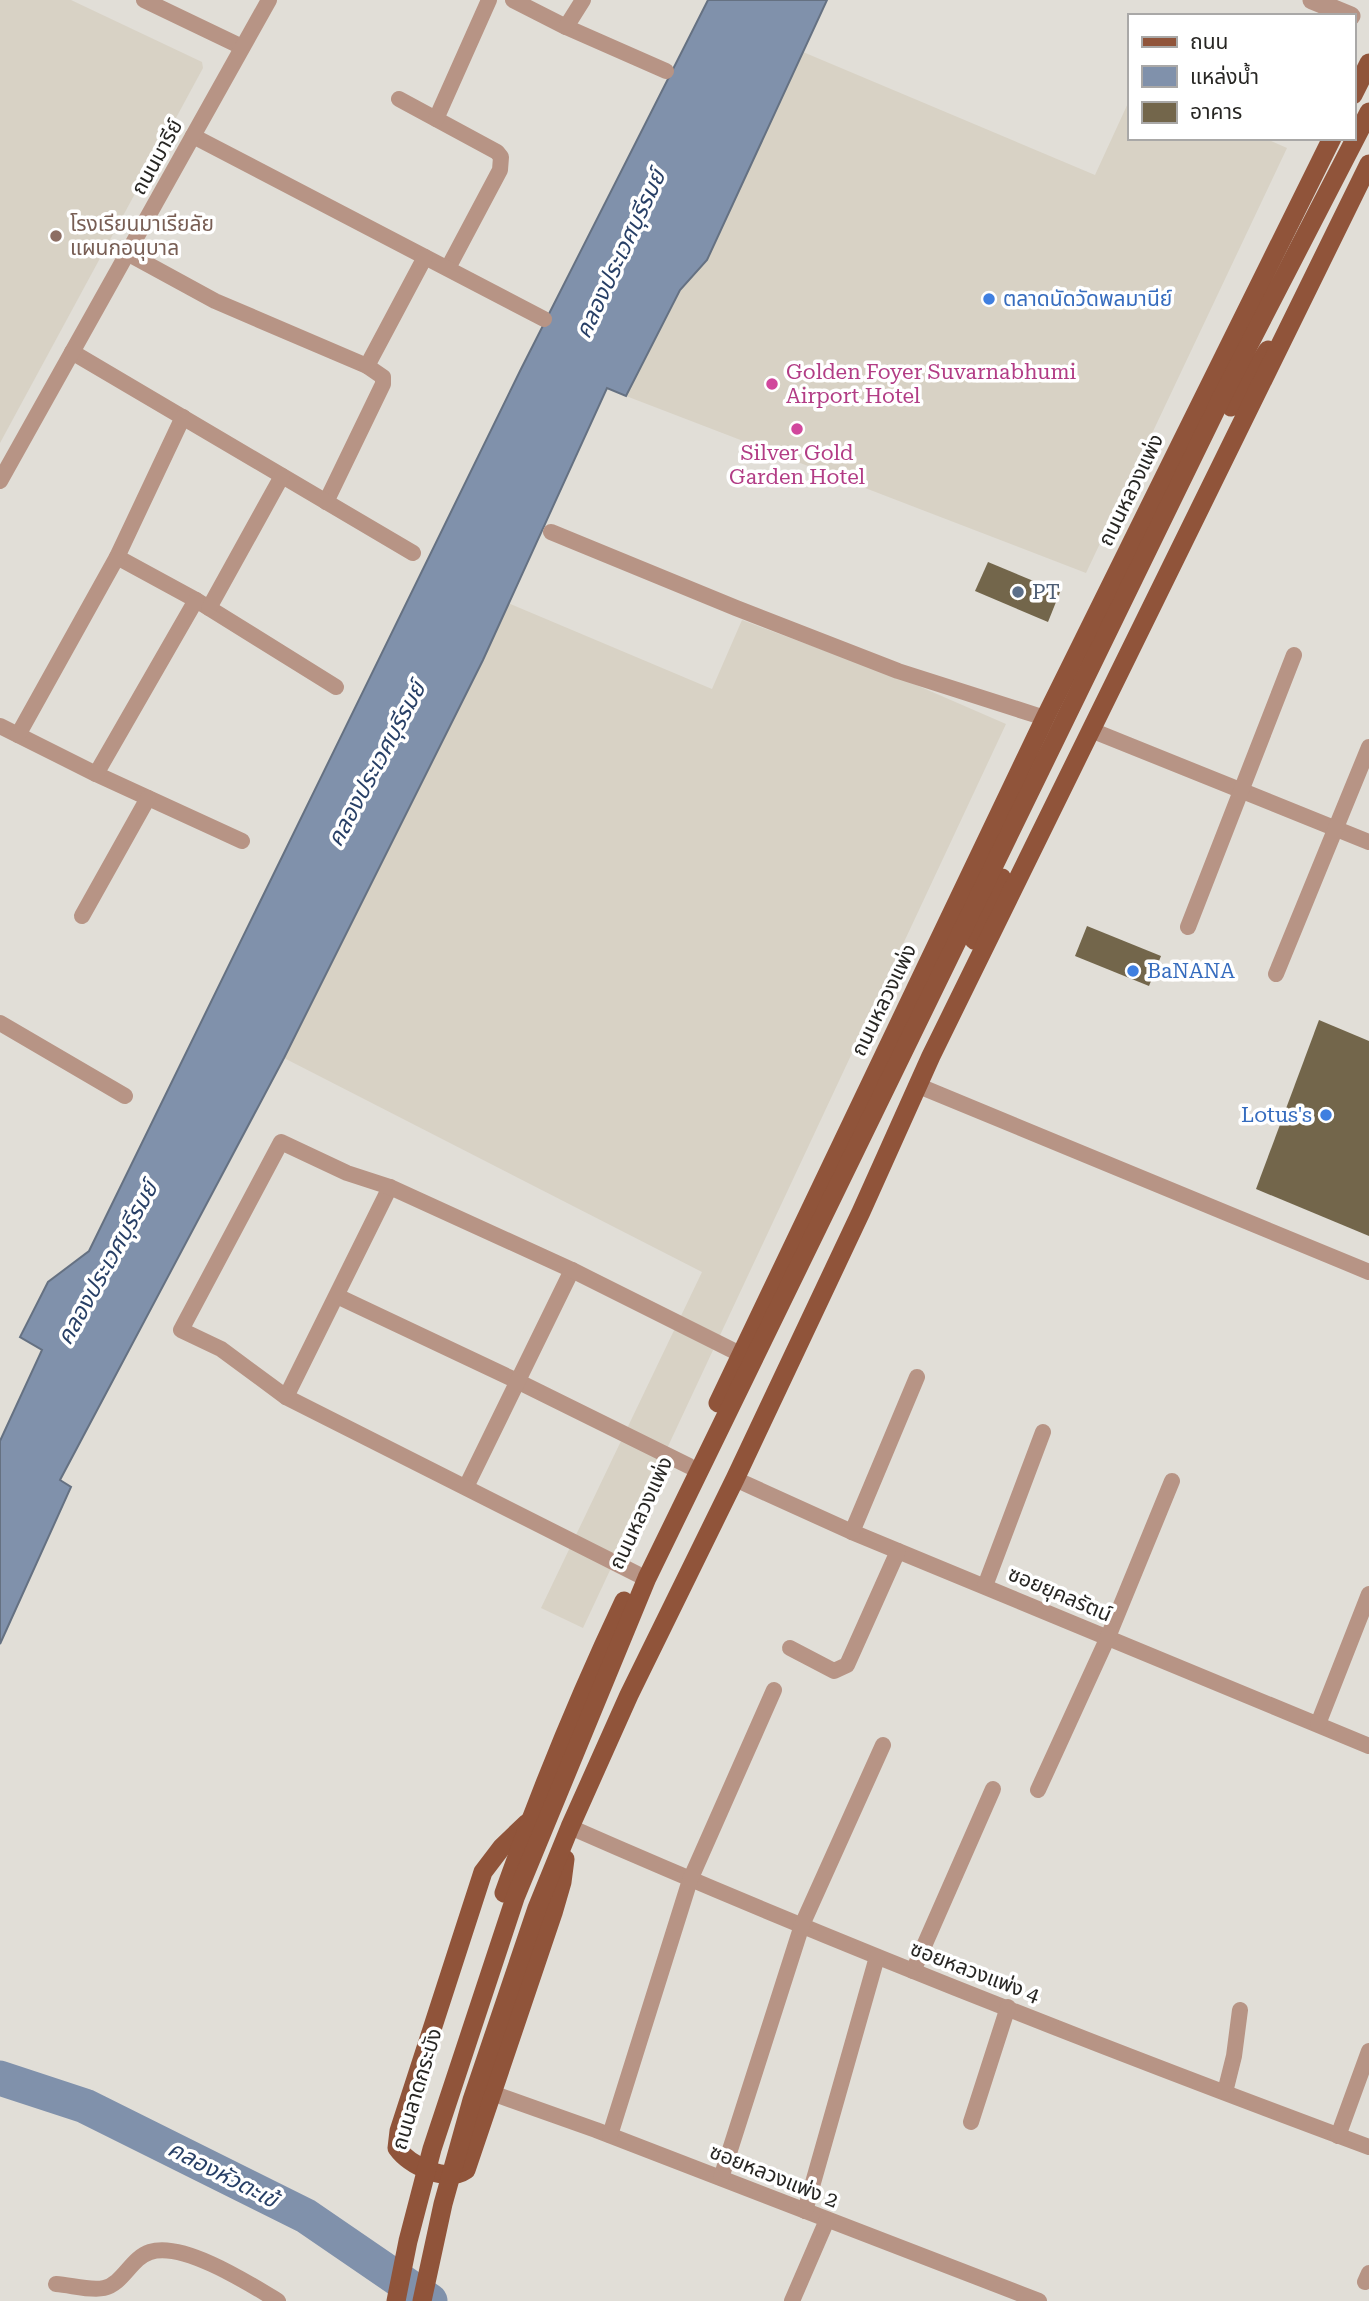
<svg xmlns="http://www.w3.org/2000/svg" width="1369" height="2301" font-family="'Roboto Serif','Noto Sans Thai',serif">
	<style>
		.built { fill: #d8d2c5 }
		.water { fill: #8091ab; stroke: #657182; stroke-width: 2 }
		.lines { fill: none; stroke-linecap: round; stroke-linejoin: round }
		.river { stroke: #8091ab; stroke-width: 35 }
		.building { fill: #73664b }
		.minor { stroke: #b79485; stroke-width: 16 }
		.tertiary { stroke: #b79485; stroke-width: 19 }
		.primary { stroke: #90543a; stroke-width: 19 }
		.education-dot { fill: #8d6e63; stroke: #fff; stroke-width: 2.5 }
		.shop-dot { fill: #3f7fe0; stroke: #fff; stroke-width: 2.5 }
		.hotel-dot { fill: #d1479c; stroke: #fff; stroke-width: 2.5 }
		.service-dot { fill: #5c6f8a; stroke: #fff; stroke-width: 2.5 }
		.labels { text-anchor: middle; stroke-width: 7; stroke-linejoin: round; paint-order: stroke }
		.street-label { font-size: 21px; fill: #272623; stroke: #fff }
		.education-label { font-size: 21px; fill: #785e54; stroke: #fff; text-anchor: start }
		.shop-label { font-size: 21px; fill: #366cbe; stroke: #fff; text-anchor: start }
		.hotel-label { font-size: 21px; fill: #b23c85; stroke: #fff; text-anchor: start }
		.service-label { font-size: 21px; fill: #4e5e75; stroke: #fff; text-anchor: start }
		.water-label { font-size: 23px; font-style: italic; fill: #273f66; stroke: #fff }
	</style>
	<rect width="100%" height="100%" fill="#e1ded7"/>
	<g class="built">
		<path d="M0,0H71L202,62L203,68L0,443Z"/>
		<path d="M803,52L1095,175L1129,101V138H1264L1287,148L1086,573L626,396L680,290L707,260Z"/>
		<path d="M508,603L712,689L742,620L907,681L1006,724L583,1628L541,1608L702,1272L284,1058L483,660Z"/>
	</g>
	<path class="water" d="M708,0H827L707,260L680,290L626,396L607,388L483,660L284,1058L60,1480L71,1487L0,1644V1441L42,1350L20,1337L48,1282L89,1251L521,369Z"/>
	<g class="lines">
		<path class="river" d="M0,2078L85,2106L306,2216L430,2301"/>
	</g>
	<g class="building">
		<path d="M988,562L1060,592L1048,622L975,591Z"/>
		<path d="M1087,926L1161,956L1149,986L1075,956Z"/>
		<path d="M1319,1020L1369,1041V1236L1256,1189Z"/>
	</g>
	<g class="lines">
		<g class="minor">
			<path d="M144,0L242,47"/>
			<path d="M513,0L566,27L666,71"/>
			<path d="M566,27L583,0"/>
			<path d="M399,99L497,152L501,157L500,170L448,268"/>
			<path d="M436,119L489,0"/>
			<path d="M193,136L544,319"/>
			<path d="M127,253L215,301L367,366L383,377V384L326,502"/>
			<path d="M72,352L413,553"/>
			<path d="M367,366L425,257"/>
			<path d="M0,481L269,0"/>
			<path d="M551,532L736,608L898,671L1045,718"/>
			<path d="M117,557L196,600L336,687"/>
			<path d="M209,608L282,476"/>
			<path d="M0,726L96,774L242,841"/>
			<path d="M1091,730L1369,842"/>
			<path d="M18,735L117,557L183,417"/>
			<path d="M96,774L196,600"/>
			<path d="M82,916L148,798"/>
			<path d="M1188,927L1294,655"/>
			<path d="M1276,974L1369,747"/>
			<path d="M0,1023L125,1096"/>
			<path d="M919,1086L1369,1272"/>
			<path d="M337,1296L517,1381L689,1466"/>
			<path d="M286,1397L390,1187"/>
			<path d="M735,1479L852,1532L1369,1746"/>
			<path d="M466,1487L572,1270"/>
			<path d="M852,1532L917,1377"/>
			<path d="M637,1574L286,1397L221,1349L181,1330L281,1142L347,1173L390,1187L572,1270L740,1354"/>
			<path d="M985,1586L1043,1432"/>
			<path d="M790,1648L834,1671L847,1665L898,1551"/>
			<path d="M1318,1724L1369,1594"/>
			<path d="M1038,1790L1108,1637L1172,1481"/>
			<path d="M570,1827C832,1942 1100,2047 1369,2147"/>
			<path d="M913,1971L993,1789"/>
			<path d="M1225,2092L1234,2056L1240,2010"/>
			<path d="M492,2093L596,2130L1039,2301"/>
			<path d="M971,2122L1008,2007"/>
			<path d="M610,2135L690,1880L774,1690"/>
			<path d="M1338,2136L1369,2051"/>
			<path d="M721,2178L802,1925L883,1745"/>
			<path d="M805,2211L877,1957"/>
			<path d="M1365,2282L1369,2273"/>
			<path d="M56,2284C71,2285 90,2291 104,2288C123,2284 131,2258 150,2252C183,2241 250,2284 278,2301"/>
			<path d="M792,2301L827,2220"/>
		</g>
		<path class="tertiary" d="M1312,0L1351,16"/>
		<g class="primary">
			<path d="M1353,95L1369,63"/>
			<path d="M1231,407L1268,350"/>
			<path d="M974,940L1002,878"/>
			<path d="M718,1403L1045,718L1332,138"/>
			<path d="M527,1823L502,1847L483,1872L399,2131L397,2148C410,2166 447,2183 466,2170L553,1913L562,1882L565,1859"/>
			<path d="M504,1893C539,1794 579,1696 624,1601"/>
			<path d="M396,2301L408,2241L432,2149L515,1898L647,1578L1223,395L1369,112"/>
			<path d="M422,2301L443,2204L472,2100L537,1908L570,1827L629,1695L735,1479L861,1212L931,1056L1369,164"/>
		</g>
	</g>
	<circle class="education-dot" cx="56" cy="236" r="7"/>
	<g class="shop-dot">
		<circle cx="989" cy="299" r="7"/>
		<circle cx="1133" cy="971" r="7"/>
		<circle cx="1326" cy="1115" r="7"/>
	</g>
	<g class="hotel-dot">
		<circle cx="772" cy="384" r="7"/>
		<circle cx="797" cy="429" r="7"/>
	</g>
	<circle class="service-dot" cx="1018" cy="592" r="7"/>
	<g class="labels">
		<g class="street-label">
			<text transform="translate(157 157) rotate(-61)" y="7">ถนนมารีย์</text>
			<text transform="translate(1131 490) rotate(-64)" y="7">ถนนหลวงแพ่ง</text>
			<text transform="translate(884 1000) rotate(-64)" y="7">ถนนหลวงแพ่ง</text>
			<text transform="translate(641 1513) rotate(-65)" y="7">ถนนหลวงแพ่ง</text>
			<text transform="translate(1060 1594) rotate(23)" y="7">ซอยยุคลรัตน์</text>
			<text transform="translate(975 1972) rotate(21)" y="7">ซอยหลวงแพ่ง 4</text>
			<text transform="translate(417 2089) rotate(-73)" y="7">ถนนลาดกระบัง</text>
			<text transform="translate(774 2176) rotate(22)" y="7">ซอยหลวงแพ่ง 2</text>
		</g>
		<g class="education-label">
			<text x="70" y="231">โรงเรียนมาเรียลัย<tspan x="70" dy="24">แผนกอนุบาล</tspan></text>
		</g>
		<g class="shop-label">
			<text x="1003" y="306">ตลาดนัดวัดพลมานีย์</text>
			<text x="1147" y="978">BaNANA</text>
			<text x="1312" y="1122" text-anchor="end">Lotus's</text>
		</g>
		<g class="hotel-label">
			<text x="786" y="379">Golden Foyer Suvarnabhumi<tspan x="786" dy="24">Airport Hotel</tspan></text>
			<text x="797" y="460" text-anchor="middle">Silver Gold<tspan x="797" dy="24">Garden Hotel</tspan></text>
		</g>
		<g class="service-label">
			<text x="1032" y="599">PT</text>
		</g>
		<g class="water-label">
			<text transform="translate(620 254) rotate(-65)" y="8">คลองประเวศบุรีรมย์</text>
			<text transform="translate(376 764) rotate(-62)" y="8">คลองประเวศบุรีรมย์</text>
			<text transform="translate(107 1263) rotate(-61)" y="8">คลองประเวศบุรีรมย์</text>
			<text transform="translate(223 2174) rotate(27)" y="8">คลองหัวตะเข้</text>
		</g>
	</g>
	<rect x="1128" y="14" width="228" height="126" fill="#ffffff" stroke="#a9a8a7" stroke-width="2"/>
	<rect x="1142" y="37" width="35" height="10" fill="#90543a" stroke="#a9a8a7" stroke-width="2"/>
	<text x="1190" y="49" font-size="21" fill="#272623">ถนน</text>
	<rect x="1142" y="66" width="35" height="21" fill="#8091ab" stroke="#a9a8a7" stroke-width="2"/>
	<text x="1190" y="84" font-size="21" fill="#272623">แหล่งน้ำ</text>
	<rect x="1142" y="102" width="35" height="21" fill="#73664b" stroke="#a9a8a7" stroke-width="2"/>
	<text x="1190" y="119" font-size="21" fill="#272623">อาคาร</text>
</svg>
